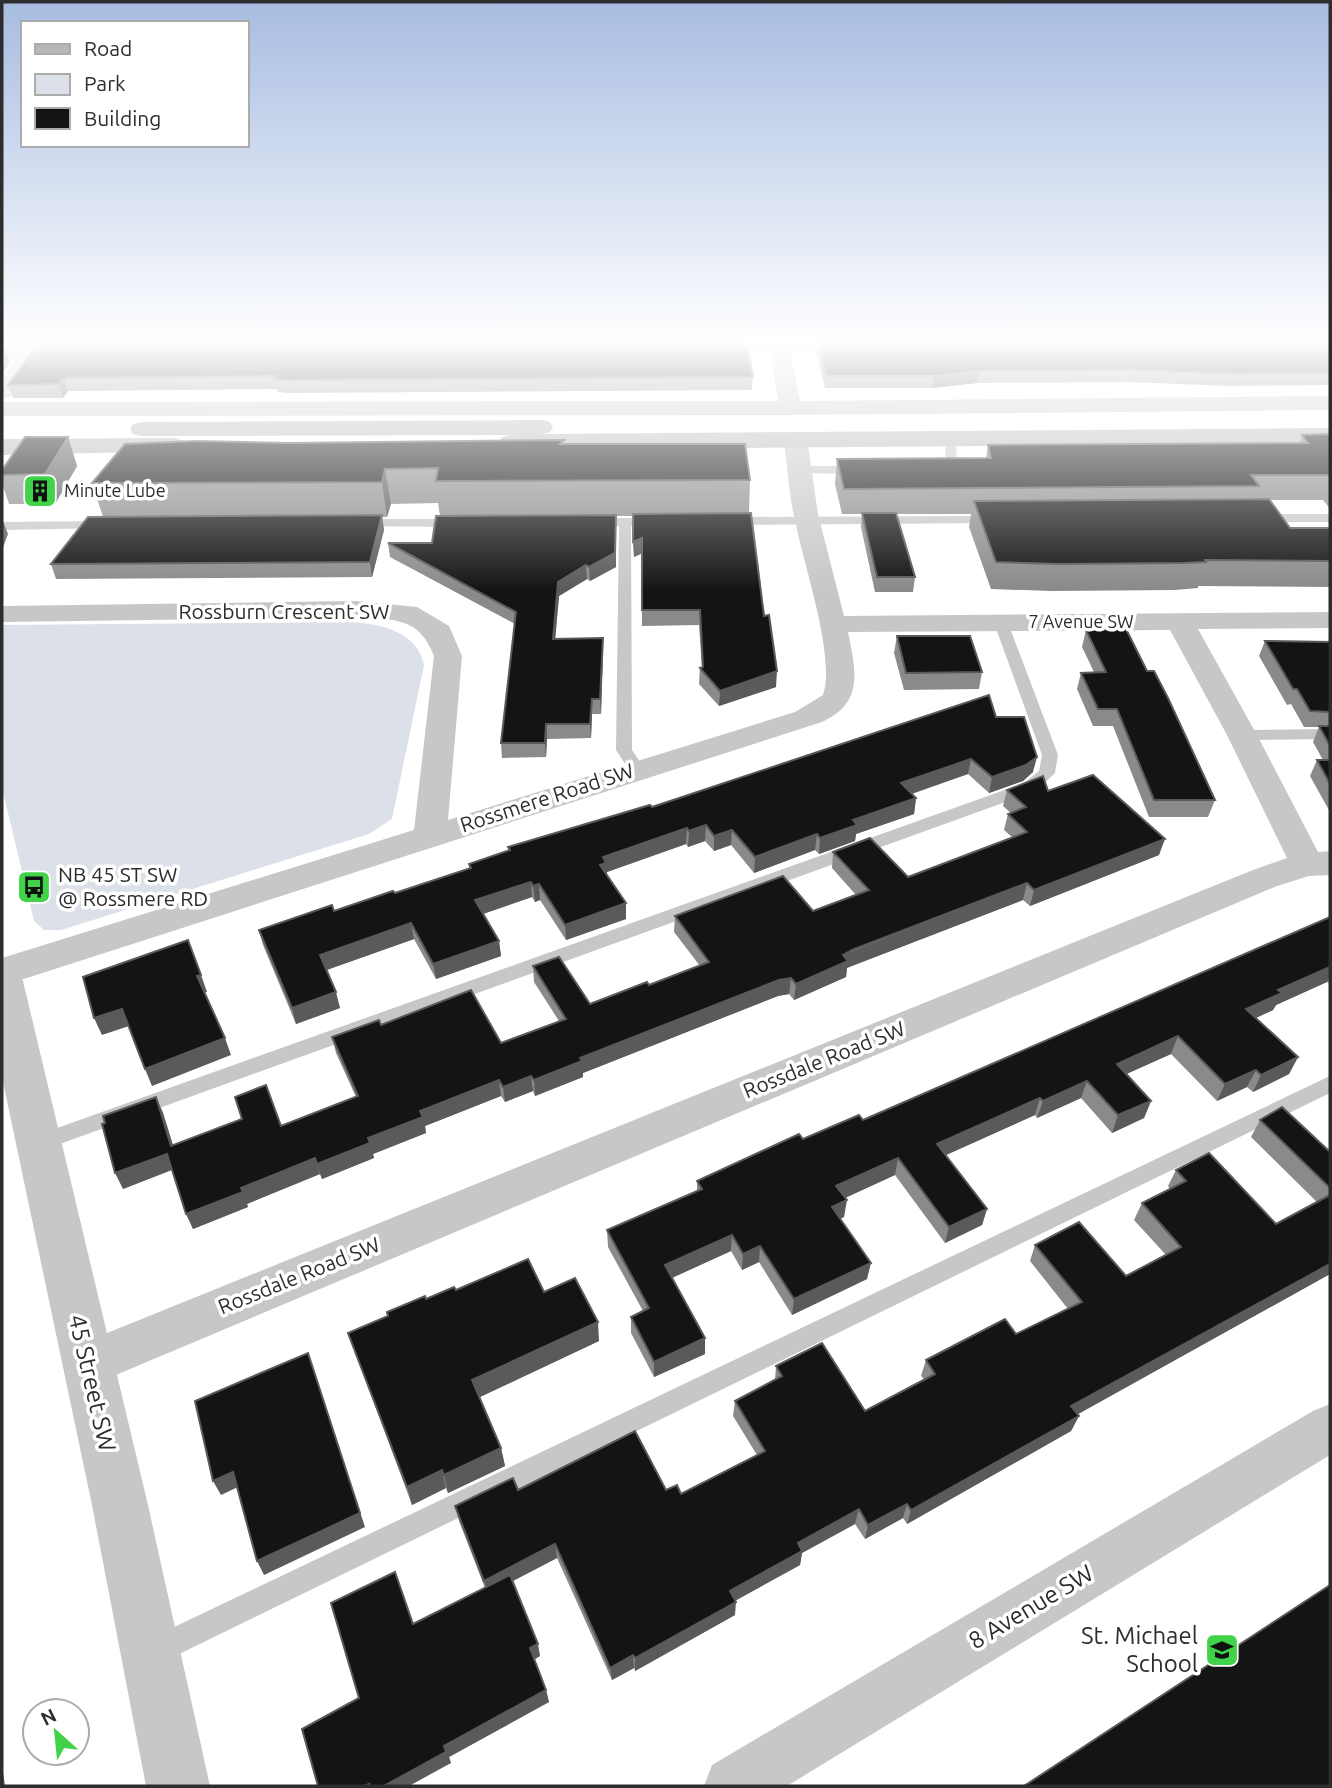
<svg xmlns="http://www.w3.org/2000/svg" width="1332" height="1788" font-family="Ubuntu,sans-serif">
	<style>
		.green { fill: #dce1e9 }
		.lines { fill: none; stroke-linecap: round; stroke-linejoin: round }
		.service { fill: #c7c7c7; fill-rule: evenodd }
		.minor { fill: #c7c7c7; fill-rule: evenodd }
		.tertiary { fill: #c7c7c7; fill-rule: evenodd }
		.secondary { fill: #b7b7b7; fill-rule: evenodd }
		.wall { fill: #8a8a8a }
		.shaded-wall { fill: #5a5a5a }
		.building { fill: #141414; stroke: #5a5a5a; stroke-width: 2 }
		.labels { text-anchor: middle; stroke-width: 7; stroke-linejoin: round; paint-order: stroke }
		.far-poi-label { font-size: 18px; fill: #2d2d2d; stroke: #fff; text-anchor: start }
		.far-street-label { font-size: 18px; fill: #2d2d2d; stroke: #fff }
		.street-label { font-size: 21px; fill: #2d2d2d; stroke: #fff }
		.poi-label { font-size: 21px; fill: #2d2d2d; stroke: #fff; text-anchor: start }
		.near-street-label { font-size: 24px; fill: #2d2d2d; stroke: #fff }
		.near-poi-label { font-size: 24px; fill: #2d2d2d; stroke: #fff; text-anchor: end }
	</style>
	<rect width="100%" height="100%" fill="#fff"/>
	<path class="green" d="M351,622C380,624 417,631 424,665L392,819L369,834L61,930H44L34,921L2,788V625Z"/>
	<g class="lines">
		<g class="service">
			<path d="M840,344L844,345V349L725,350L720,347L725,344Z"/>
			<path d="M946,436L956,438L957,469C952,474 939,474 934,469L945,465Z"/>
			<path d="M800,466H859L865,470L859,474L796,473L794,470Z"/>
			<path d="M1330,514V522H1258L1252,518L1258,514Z"/>
			<path d="M992,516L996,517V523L730,525L724,521L730,517Z"/>
			<path d="M656,518L662,522L660,525L631,526L632,750L645,769L637,774L631,773L616,750L619,526H593L587,522L593,518Z"/>
			<path d="M359,519H457L463,523L457,527L355,526L353,523Z"/>
			<path d="M103,521L107,522V528L2,530V522Z"/>
			<path d="M1001,619L1008,623L1058,755L1055,773L1036,791L46,1149L39,1152L32,1149L29,1143L32,1137L1024,783L1039,771L1042,755L994,623Z"/>
			<path d="M1330,729V739L1242,740L1234,735L1242,730Z"/>
			<path d="M1330,1076V1093L167,1660L157,1664L147,1660L143,1650L147,1640Z"/>
		</g>
		<g class="minor">
			<path d="M768,340H788L800,401L1330,396V410L790,415L2,416V402L778,401Z"/>
			<path d="M2,346L36,352L39,356L10,397L2,398V378L15,360L2,358Z"/>
			<path d="M796,432L804,434L807,439L818,514L844,616L1330,612V628L1198,629L1257,735L1318,852L1330,851V875L1309,876L1277,886L104,1380L87,1386L70,1380L63,1364L70,1348L1253,870L1287,858L1227,735L1170,630L848,632C856,671 864,703 822,722L2,986V958L414,830L434,656C419,616 393,620 356,617L2,622V606L356,601L417,607L449,626L462,656L448,820L795,712L823,695C836,659 804,565 796,525C791,505 789,486 787,466C786,456 782,443 788,434Z"/>
			<path d="M1330,1404V1455L787,1786H704L712,1765L1313,1411Z"/>
		</g>
		<path class="tertiary" d="M2,966L17,970L23,981L148,1505L210,1786H146L92,1505L2,1077Z"/>
		<g class="secondary">
			<path d="M541,420L550,422L553,427L550,432L542,434L1330,428V443L511,450L502,447L498,442L502,437L510,435L142,436L133,434L130,429L133,424L142,422Z"/>
			<path d="M175,438L184,441L188,446L184,451L2,455V439Z"/>
		</g>
	</g>
	<g class="wall">
		<path d="M2,340H745L753,377L752,390L287,393L278,392L277,389L68,391L63,398H13L8,385L34,349L2,344Z"/>
		<path d="M812,340H1325L1330,343V385L1229,386L1129,382L977,383L932,388H825L816,353L817,342H813Z"/>
		<path d="M1330,434V509L1323,500H1269L1290,528H1330V587L1198,586V588L1175,590L1052,591L991,589L969,527L971,514H896L915,577L913,592H875L861,527L862,514H842L835,484L837,459L986,458L988,445L1299,443L1302,435Z"/>
		<path d="M68,437L77,466L55,504H9L2,483V470Z"/>
		<path d="M288,443L564,444L750,480L749,513L776,687L719,706L699,684L700,668H702L699,625L642,626V553L634,557L633,516H616V567L590,581L587,579L559,596L555,639L603,638V652L601,714H592L591,738L547,739L546,757L502,758L501,743L515,624L390,557L388,543H432L440,516L438,503L391,504L387,517H382L384,530L372,577L56,579L51,564L103,517L92,483Z"/>
		<path d="M1086,630L1147,671L1215,800L1208,817H1149L1113,726H1093L1077,689L1081,673L1094,672L1082,647Z"/>
		<path d="M897,636L982,672L979,689L904,690L894,653Z"/>
		<path d="M1265,641L1330,642V812L1310,776L1317,760H1323L1313,742L1319,727H1304L1291,704L1287,705L1259,656Z"/>
		<path d="M996,717L1033,772L1023,781L989,793L968,774L912,794L916,798L914,814L856,834L855,841L819,854L815,850L754,873L731,845L714,851L705,841L688,847L686,844L607,872V875L626,919L566,940L540,900L535,902L532,897L483,914L499,941L501,956L436,979L414,939L326,970L340,1008L296,1024L263,945L259,930L334,911L395,893L469,868V864L509,851L508,847L652,807Z"/>
		<path d="M1007,790L1048,791L1159,855L1030,906L1023,900L850,966L847,968L846,977L794,1000L789,994L778,996L583,1073V1077L535,1096L533,1091L505,1102L501,1096L425,1126L426,1133L373,1154L374,1158L322,1179L320,1174L247,1204L248,1207L193,1229L172,1170L123,1189L156,1097L163,1113L173,1145L281,1126L356,1097L336,1053L332,1037L381,1025L501,1043L559,1021L534,982L533,966L590,1004L649,985L700,966L674,932L675,916L813,911L856,895L832,868L833,852L908,877L1013,838L1004,830L1008,814L1011,813L1003,806Z"/>
		<path d="M1330,917V984L1327,982L1276,1005L1273,1010L1256,1018L1298,1057L1289,1074L1253,1092L1247,1087L1217,1101L1171,1054L1126,1074L1151,1101L1144,1118L1112,1133L1081,1098L1037,1118L1035,1115L945,1155L987,1209L982,1225L945,1243L895,1175L845,1198L844,1217L840,1219L867,1279L792,1315L759,1262L742,1270L731,1251L672,1278L705,1354L654,1377L631,1333V1317L643,1311L608,1247L607,1230L697,1191V1181L803,1139L863,1120Z"/>
		<path d="M1260,1120L1330,1152V1274L1077,1414L1079,1416L1071,1431L907,1524L903,1518L865,1539L855,1524L802,1553L800,1565L735,1601V1615L635,1671L634,1668L612,1680L557,1558L513,1581L540,1656L534,1659L546,1690L549,1702L449,1757L451,1763L359,1698L413,1624L485,1588L459,1521L455,1506L518,1490H666L681,1494L757,1455L733,1416L735,1401L775,1380L776,1366L865,1411L924,1379L921,1376L926,1360L1016,1334L1068,1309L1030,1261L1035,1245L1126,1276L1166,1255L1134,1220L1142,1203L1170,1189L1168,1186L1176,1170L1276,1224L1317,1202L1251,1137Z"/>
		<path d="M456,1290L544,1292L599,1341L479,1397L501,1448L505,1466L448,1493L446,1488L412,1505L348,1333L426,1299Z"/>
	</g>
	<g class="shaded-wall">
		<path d="M32,340H42L44,346L35,349Z"/>
		<path d="M6,349L10,362L2,375V356Z"/>
		<path d="M979,371L977,383L932,388L934,376Z"/>
		<path d="M64,378L68,391L63,398L59,384Z"/>
		<path d="M68,437L77,466L55,504L45,474Z"/>
		<path d="M385,469L391,504L387,517L382,482Z"/>
		<path d="M382,515L384,530L372,577L370,562Z"/>
		<path d="M616,515V567L590,581L589,567Z"/>
		<path d="M3,521L8,534L2,550V524Z"/>
		<path d="M642,538L643,553L634,557L633,542Z"/>
		<path d="M586,565L587,579L559,596L554,653L553,639L558,582Z"/>
		<path d="M603,638V652L601,714L600,699Z"/>
		<path d="M777,671L776,687L719,706L720,691Z"/>
		<path d="M592,699V714L591,738L590,724Z"/>
		<path d="M546,724L547,739L546,757L545,743Z"/>
		<path d="M1037,757L1033,772L1023,781L989,793L992,777Z"/>
		<path d="M971,759L968,774L899,798L901,783Z"/>
		<path d="M916,798L914,814L856,834L855,841L819,854L820,838L853,820Z"/>
		<path d="M706,825L705,841L688,847L689,831Z"/>
		<path d="M687,828L686,844L607,872V878L600,865L603,857Z"/>
		<path d="M732,830L731,845L714,851V836Z"/>
		<path d="M817,834L815,850L754,873L755,857Z"/>
		<path d="M1165,839L1159,855L1030,906L1034,890Z"/>
		<path d="M531,882L532,897L477,916L475,900Z"/>
		<path d="M1027,883L1023,900L847,968L846,977L794,1000L796,984L843,955Z"/>
		<path d="M539,884L540,900L535,902L533,886Z"/>
		<path d="M626,903V919L566,940L565,925Z"/>
		<path d="M411,923L414,939L324,971L320,955Z"/>
		<path d="M499,941L501,956L436,979L433,964Z"/>
		<path d="M1330,967V976L1327,982L1276,1005L1273,1010L1238,1026L1246,1009L1278,990Z"/>
		<path d="M201,975L207,992L203,993L197,976Z"/>
		<path d="M791,978L789,994L778,996L583,1073V1077L535,1096L534,1080L580,1058L779,980Z"/>
		<path d="M336,992L340,1008L296,1024L292,1008Z"/>
		<path d="M122,1009L129,1026L102,1035L94,1018Z"/>
		<path d="M1178,1036L1171,1054L1111,1081L1117,1064Z"/>
		<path d="M225,1038L231,1055L152,1086L145,1069Z"/>
		<path d="M1298,1057L1289,1074L1253,1092L1261,1075Z"/>
		<path d="M1256,1070L1247,1087L1217,1101L1225,1084Z"/>
		<path d="M531,1076L533,1091L505,1102L503,1087Z"/>
		<path d="M499,1080L501,1096L425,1126L426,1133L373,1154L374,1158L322,1179L317,1164L420,1111Z"/>
		<path d="M1087,1081L1081,1098L1037,1118L1043,1101Z"/>
		<path d="M156,1097L163,1113L178,1162L171,1146Z"/>
		<path d="M1040,1098L1035,1115L933,1161L937,1144Z"/>
		<path d="M1151,1101L1144,1118L1112,1133L1118,1115Z"/>
		<path d="M167,1154L174,1169L123,1189L115,1173Z"/>
		<path d="M315,1158L320,1174L247,1204L241,1188Z"/>
		<path d="M898,1158L895,1175L834,1203L836,1186Z"/>
		<path d="M243,1192L248,1207L193,1229L186,1214Z"/>
		<path d="M847,1200L844,1217L830,1223L832,1207Z"/>
		<path d="M987,1209L982,1225L945,1243L949,1227Z"/>
		<path d="M732,1235L731,1251L665,1281V1265Z"/>
		<path d="M760,1246L759,1262L742,1270L743,1254Z"/>
		<path d="M871,1263L867,1279L792,1315L794,1299Z"/>
		<path d="M1330,1264V1274L1064,1422L1071,1406Z"/>
		<path d="M598,1322L599,1341L476,1399L472,1380Z"/>
		<path d="M705,1338V1354L654,1377V1362Z"/>
		<path d="M308,1353L365,1527L264,1575L257,1561Z"/>
		<path d="M1079,1416L1071,1431L907,1524L911,1510Z"/>
		<path d="M501,1448L505,1466L448,1493L444,1475Z"/>
		<path d="M442,1470L446,1488L412,1505L407,1487Z"/>
		<path d="M233,1472L240,1486L221,1495L213,1481Z"/>
		<path d="M907,1504L903,1518L865,1539L868,1525Z"/>
		<path d="M859,1509L855,1524L802,1553L800,1565L729,1604L730,1591L798,1543Z"/>
		<path d="M555,1544L557,1558L488,1594L484,1581Z"/>
		<path d="M736,1602L735,1615L635,1671V1658Z"/>
		<path d="M538,1644L540,1656L532,1661L530,1648Z"/>
		<path d="M633,1655L634,1668L612,1680L610,1668Z"/>
		<path d="M546,1690L549,1702L449,1757L451,1763L409,1786H384L444,1746Z"/>
		<path d="M2,1765L5,1786H2Z"/>
	</g>
	<g class="building">
		<path d="M1040,340H1325L1330,343V373L1233,374L1132,370L979,371L934,376H826L817,341Z"/>
		<path d="M747,341L753,377L285,380L275,379L277,376L64,378L59,384L8,385L36,346L40,345Z"/>
		<path d="M2,349H6L2,356Z"/>
		<path d="M1330,434V475H1251L1259,486L844,489L837,459L991,458L988,445L1308,443L1302,435Z"/>
		<path d="M25,437H68L45,474L2,475V470Z"/>
		<path d="M564,440L560,444H745L750,480L436,481L438,468L385,469L382,482L92,483L125,444L197,441L288,443Z"/>
		<path d="M1269,499L1290,528H1330V561L1205,560L1206,562L1183,563L1058,564L996,562L974,501Z"/>
		<path d="M751,513L764,616L769,615L777,671L720,691L700,668L703,667L700,610H642V538L633,542V514Z"/>
		<path d="M862,513H896L915,577H877Z"/>
		<path d="M382,515L370,562L51,564L88,517Z"/>
		<path d="M616,515L615,553L589,567L586,565L558,582L553,639L603,638L600,699H592L590,724H546L545,743H501L516,612L388,543H432L436,516Z"/>
		<path d="M1126,629L1147,671H1154L1168,698L1215,800H1154L1117,709H1098L1081,673L1106,672L1086,630Z"/>
		<path d="M897,636H970L982,672L906,673Z"/>
		<path d="M1265,641L1330,642V712L1310,711L1297,689H1293Z"/>
		<path d="M989,695L996,717H1024L1037,757L1026,765L992,777L971,759L901,783L916,798L853,820L857,825L820,838L817,834L755,857L732,830L714,836L706,825L689,831L687,828L603,857L606,863L600,865L626,903L565,925L539,884L533,886L531,882L475,900L499,941L433,964L411,923L320,955L336,992L292,1008L259,930L332,905L334,911L393,891L395,893L471,868L469,864L510,850L508,847L650,805L652,807Z"/>
		<path d="M1319,726H1330V746Z"/>
		<path d="M1317,760H1330V784Z"/>
		<path d="M1093,775L1165,839L1034,890L1027,883L852,950L843,955L848,961L796,984L791,978L779,980L580,1058L582,1061L534,1080L531,1076L503,1087L499,1080L420,1111L423,1117L368,1138L370,1143L317,1164L315,1158L241,1188L243,1192L186,1214L167,1154L115,1173L102,1124L105,1123L103,1116L156,1097L171,1146L242,1119L235,1097L266,1085L281,1126L358,1096L332,1037L379,1020L381,1025L471,990L501,1043L566,1019L533,966L559,957L590,1004L647,982L649,985L709,962L675,916L783,876L813,911L869,890L833,852L870,838L908,877L1027,832L1008,814L1026,807L1007,790L1043,776L1048,791Z"/>
		<path d="M1330,917V967L1278,990L1282,993L1246,1009L1298,1057L1261,1075L1256,1070L1225,1084L1178,1036L1117,1064L1151,1101L1118,1115L1087,1081L1043,1101L1040,1098L937,1144L987,1209L949,1227L898,1158L836,1186L847,1200L832,1207L871,1263L794,1299L760,1246L743,1254L732,1235L665,1265L705,1338L654,1362L631,1317L649,1308L607,1230L702,1189L697,1181L799,1134L803,1139L859,1115L863,1120Z"/>
		<path d="M188,940L201,975L197,976L225,1038L145,1069L122,1009L94,1018L83,977Z"/>
		<path d="M1282,1107L1330,1152V1188L1260,1120Z"/>
		<path d="M1209,1153L1276,1224L1330,1195V1264L1071,1406L1079,1416L911,1510L907,1504L868,1525L859,1509L798,1543L802,1551L730,1591L736,1602L635,1658L633,1655L610,1668L555,1544L484,1581L455,1506L513,1478L518,1490L635,1431L666,1490L677,1485L681,1494L765,1451L735,1401L782,1376L776,1366L822,1343L865,1411L935,1374L926,1360L1005,1319L1016,1334L1082,1302L1035,1245L1079,1222L1126,1276L1181,1247L1142,1203L1186,1181L1176,1170Z"/>
		<path d="M528,1259L544,1292L575,1278L598,1322L472,1380L501,1448L444,1475L442,1470L407,1487L348,1333L388,1316L387,1312L425,1296L426,1299L454,1287L456,1290Z"/>
		<path d="M308,1353L360,1513L257,1561L233,1472L213,1481L195,1401Z"/>
		<path d="M395,1572L413,1624L510,1575L538,1644L530,1648L546,1690L444,1746L446,1752L384,1786H369V1784L364,1786H318L302,1729L359,1698L331,1603Z"/>
		<path d="M1330,1585V1786H1024Z"/>
	</g>
	<linearGradient id="sky" x2="0" y2="1"><stop stop-color="#a7bce1"/><stop offset="0.58" stop-color="#fff"/><stop offset="1" stop-color="#fff" stop-opacity="0"/></linearGradient>
	<rect width="1332" height="590" fill="url(#sky)"/>
	<defs>
		<g id="building-square" transform="scale(1.75)"><rect x="-9" y="-9" width="18" height="18" rx="4" fill="#40d249" stroke="#fff"/><path d="M-4-6H4V6H1V3H-1V6H-4ZM-2.5-4.3h1.7v1.8h-1.7ZM.8-4.3h1.7v1.8H.8ZM-2.5-1h1.7V.8h-1.7ZM.8-1h1.7V.8H.8Z" fill="#111"/></g>
		<g id="bus-square" transform="scale(1.75)"><rect x="-9" y="-9" width="18" height="18" rx="4" fill="#40d249" stroke="#fff"/><path d="M-5-6H5V4H4V6H2V4H-2V6H-4V4H-5ZM-3.5-4V0h7V-4ZM-3.5 1.2v1.5H-2V1.2ZM2 1.2v1.5H3.5V1.2Z" fill="#111"/></g>
		<g id="school-square" transform="scale(1.75)"><rect x="-9" y="-9" width="18" height="18" rx="4" fill="#40d249" stroke="#fff"/><path d="M0-5L7-2L0 1L-7-2ZM-4 1L0 2.5L4 1V4Q0 6-4 4Z" fill="#111"/></g>
	</defs>
	<g fill-rule="evenodd">
		<use href="#building-square" x="40" y="491"/>
		<use href="#bus-square" x="34" y="887"/>
		<use href="#school-square" x="1222" y="1650"/>
	</g>
	<g class="labels">
		<g class="far-poi-label">
			<text x="64" y="497">Minute Lube</text>
		</g>
		<g class="far-street-label">
			<text x="1081" y="628">7 Avenue SW</text>
		</g>
		<g class="street-label">
			<text x="284" y="619">Rossburn Crescent SW</text>
			<text transform="translate(547 798) rotate(-18)" y="7">Rossmere Road SW</text>
			<text transform="translate(824 1060) rotate(-22)" y="7">Rossdale Road SW</text>
			<text transform="translate(299 1276) rotate(-22)" y="7">Rossdale Road SW</text>
		</g>
		<g class="poi-label">
			<text x="58" y="882">NB 45 ST SW<tspan x="58" dy="24">@ Rossmere RD</tspan></text>
		</g>
		<g class="near-street-label">
			<text transform="translate(92 1383) rotate(77)" y="8">45 Street SW</text>
			<text transform="translate(1031 1607) rotate(-31)" y="8">8 Avenue SW</text>
		</g>
		<g class="near-poi-label">
			<text x="1198" y="1644">St. Michael<tspan x="1198" dy="28">School</tspan></text>
		</g>
	</g>
	<rect width="1332" height="1788" fill="none" stroke="#2d2d2d" stroke-width="7"/>
	<rect x="21" y="21" width="228" height="126" fill="#ffffff" stroke="#ababab" stroke-width="2"/>
	<rect x="35" y="44" width="35" height="10" fill="#b7b7b7" stroke="#ababab" stroke-width="2"/>
	<text x="84" y="56" font-size="21" fill="#2d2d2d">Road</text>
	<rect x="35" y="74" width="35" height="21" fill="#dce1e9" stroke="#ababab" stroke-width="2"/>
	<text x="84" y="91" font-size="21" fill="#2d2d2d">Park</text>
	<rect x="35" y="108" width="35" height="21" fill="#141414" stroke="#ababab" stroke-width="2"/>
	<text x="84" y="126" font-size="21" fill="#2d2d2d">Building</text>
	<g transform="translate(56 1732) rotate(333)"><circle r="33" fill="#ffffff" stroke="#ababab" stroke-width="2"/>
	<path d="M0-5L12 26L0 18L-12 26Z" fill="#40d249"/>
	<text y="-10" font-size="19" font-weight="bold" text-anchor="middle" fill="#2d2d2d">N</text>
	</g>
</svg>
